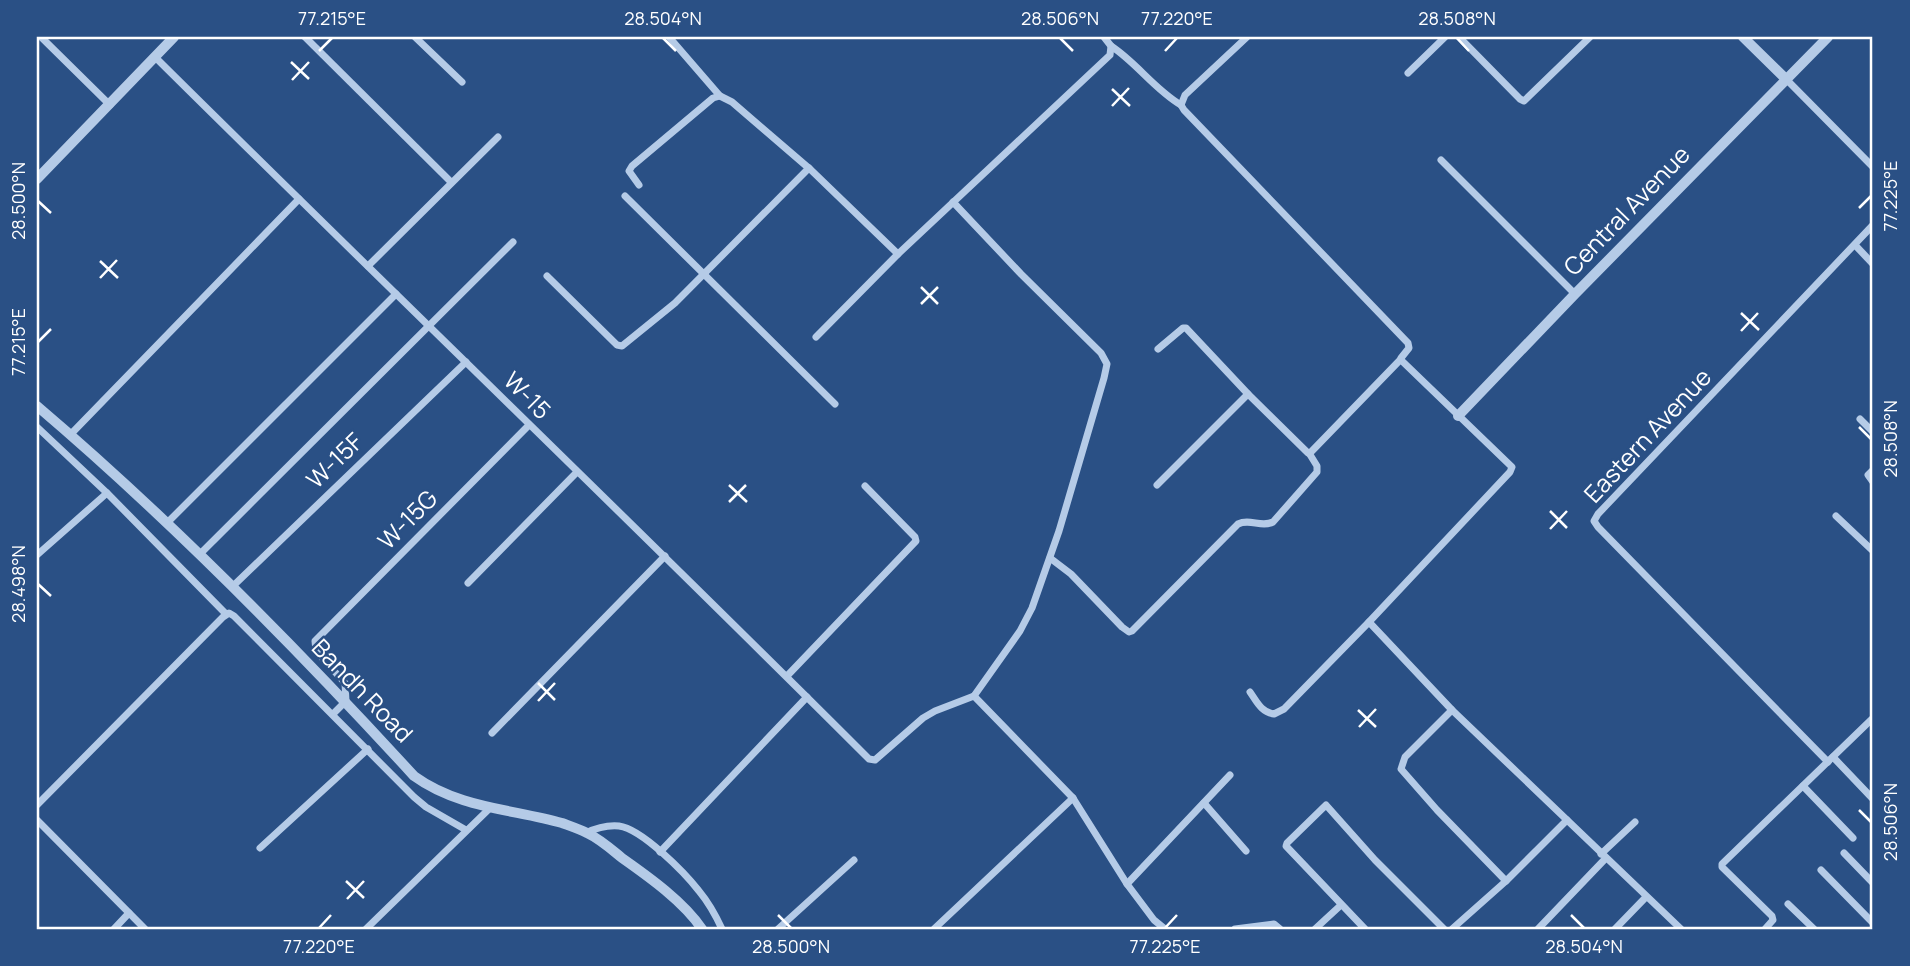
<svg xmlns="http://www.w3.org/2000/svg" width="1910" height="966" font-family="Manrope,sans-serif">
	<style>
		.lines { fill: none; stroke-linecap: round; stroke-linejoin: round }
		.minor { stroke: #b5cbe7; stroke-width: 7 }
		.tertiary { stroke: #b5cbe7; stroke-width: 10 }
		.ticks { fill: none; stroke: #fff; stroke-width: 2.5 }
		.labels { text-anchor: middle; stroke-width: 5; stroke-linejoin: round; paint-order: stroke }
		.street-label { font-size: 24px; fill: #fff; stroke: #2a5085 }
		.neatline { fill: none; stroke: #fff; stroke-width: 2.5 }
		.ticks-label { font-size: 18px; text-anchor: middle; fill: #fff }
	</style>
	<rect width="100%" height="100%" fill="#2a5085"/>
	<g class="lines">
		<g class="minor">
			<path d="M41,37L110,105"/>
			<path d="M305,37L451,182"/>
			<path d="M415,37L462,82"/>
			<path d="M669,37L720,96"/>
			<path d="M1247,37L1185,95L1181,105L1184,110L1408,343L1409,348L1401,358L1402,361L1512,467L1510,472L1369,622L1284,709L1274,714C1261,712 1257,702 1250,692"/>
			<path d="M1459,37L1520,99L1524,101L1590,37"/>
			<path d="M1111,46C1137,63 1154,89 1181,105"/>
			<path d="M155,57C392,292 633,523 869,759L875,760L923,718L935,711L974,696L1073,798L1127,884L1154,920L1165,929"/>
			<path d="M1408,73L1445,37"/>
			<path d="M1786,79L1873,167"/>
			<path d="M1441,160L1575,294"/>
			<path d="M639,185L629,171L632,166L713,98L720,96L732,102L811,170L898,254"/>
			<path d="M625,196L835,404"/>
			<path d="M953,202L1021,274L1101,353L1107,364L1104,378L1059,531L1032,608L1020,631L974,696"/>
			<path d="M1855,245L1873,264"/>
			<path d="M368,266L498,137"/>
			<path d="M547,276L617,345L622,346L675,303L809,168"/>
			<path d="M816,337L898,254L1110,55L1111,46L1104,37"/>
			<path d="M1158,349L1183,328H1186L1248,394L1308,453L1311,452L1401,359"/>
			<path d="M1860,419L1873,432"/>
			<path d="M37,427L107,493L226,614"/>
			<path d="M70,435L299,199"/>
			<path d="M1873,470L1868,475L1873,482"/>
			<path d="M1157,485L1248,394"/>
			<path d="M1836,516L1873,551"/>
			<path d="M167,523L396,294"/>
			<path d="M200,554L513,242"/>
			<path d="M37,555L107,493"/>
			<path d="M1050,558L1071,574L1122,627L1129,632L1132,631L1238,524C1250,518 1261,528 1273,522L1317,472V466L1309,453"/>
			<path d="M468,583L577,472"/>
			<path d="M232,587L466,362"/>
			<path d="M1369,622L1452,710L1681,929"/>
			<path d="M787,676L916,541L915,537L865,486"/>
			<path d="M1452,710L1405,757L1401,769L1437,810L1506,881"/>
			<path d="M333,714L346,701L345,683L316,651L315,641L529,425"/>
			<path d="M492,733L665,556"/>
			<path d="M1833,757L1873,799"/>
			<path d="M1828,762L1598,527L1594,521L1598,514L1873,225"/>
			<path d="M1803,786L1853,838"/>
			<path d="M1204,803L1246,851"/>
			<path d="M37,805L223,617L229,613L234,616L414,797L426,807L466,830"/>
			<path d="M37,820L145,929"/>
			<path d="M586,833C596,828 607,825 619,826C642,829 685,873 699,891C709,903 716,916 722,929"/>
			<path d="M260,848L368,749"/>
			<path d="M660,852L807,697"/>
			<path d="M1844,853L1873,883"/>
			<path d="M1601,854L1635,822"/>
			<path d="M1821,870L1873,923"/>
			<path d="M1127,884L1230,775"/>
			<path d="M1788,904L1814,929"/>
			<path d="M114,929L129,913"/>
			<path d="M366,929L489,809"/>
			<path d="M778,929L854,860"/>
			<path d="M934,929L1073,798"/>
			<path d="M1235,929L1274,924L1280,929"/>
			<path d="M1315,929L1341,905"/>
			<path d="M1365,929L1286,846L1287,843L1326,805L1375,860L1444,929"/>
			<path d="M1452,929L1506,881L1567,820"/>
			<path d="M1538,929L1606,858"/>
			<path d="M1615,929L1646,897"/>
			<path d="M1765,929L1773,920L1772,916L1722,867V864L1873,718"/>
		</g>
		<g class="tertiary">
			<path d="M1743,37L1786,79"/>
			<path d="M37,179L174,37"/>
			<path d="M37,406C171,520 295,646 414,776C458,808 512,809 562,823C570,826 579,829 587,833C600,839 611,849 622,858C649,877 684,902 702,929"/>
			<path d="M1458,416L1575,294L1828,37"/>
		</g>
	</g>
	<path class="ticks" d="M663,38L676,51M1060,38L1073,51M1457,38L1469,51M319,51L332,38M1165,51L1177,38M291,62L309,79M292,80L309,62M1112,89L1130,106M1112,106L1129,88M38,201L51,213M1859,208L1871,196M100,261L118,278M100,278L117,260M921,287L938,304M921,304L938,287M1741,313L1759,330M1741,331L1758,313M38,342L51,329M1859,427L1871,439M729,485L747,502M729,502L746,485M1550,511L1567,528M1550,529L1567,511M38,584L51,596M538,683L555,700M538,701L555,683M1358,710L1376,727M1359,727L1376,709M1859,810L1871,822M346,881L364,898M347,899L364,881M778,915L791,928M1571,915L1584,928M319,928L331,915M1165,928L1177,915"/>
	<g class="labels">
		<g class="street-label">
			<text transform="translate(1627 211) rotate(-46)" y="8">Central Avenue</text>
			<text transform="translate(527 396) rotate(45)" y="8">W-15</text>
			<text transform="translate(1648 436) rotate(-47)" y="8">Eastern Avenue</text>
			<text transform="translate(335 461) rotate(-44)" y="8">W-15F</text>
			<text transform="translate(408 520) rotate(-45)" y="8">W-15G</text>
			<text transform="translate(362 691) rotate(46)" y="8">Bandh Road</text>
		</g>
	</g>
	<rect width="1910" height="966" fill="none" stroke="#2a5085" stroke-width="77"/>
	<rect x="38" y="38" width="1833" height="890" class="neatline"/>
	<g class="ticks-label">
		<text x="332" y="25">77.215°E</text>
		<text x="663" y="25">28.504°N</text>
		<text x="1060" y="25">28.506°N</text>
		<text x="1177" y="25">77.220°E</text>
		<text x="1457" y="25">28.508°N</text>
		<text transform="translate(1891 196) rotate(-90)" y="6">77.225°E</text>
		<text transform="translate(19 201) rotate(-90)" y="6">28.500°N</text>
		<text transform="translate(19 342) rotate(-90)" y="6">77.215°E</text>
		<text transform="translate(1891 439) rotate(-90)" y="6">28.508°N</text>
		<text transform="translate(19 584) rotate(-90)" y="6">28.498°N</text>
		<text transform="translate(1891 822) rotate(-90)" y="6">28.506°N</text>
		<text x="319" y="953">77.220°E</text>
		<text x="791" y="953">28.500°N</text>
		<text x="1165" y="953">77.225°E</text>
		<text x="1584" y="953">28.504°N</text>
	</g>
</svg>
